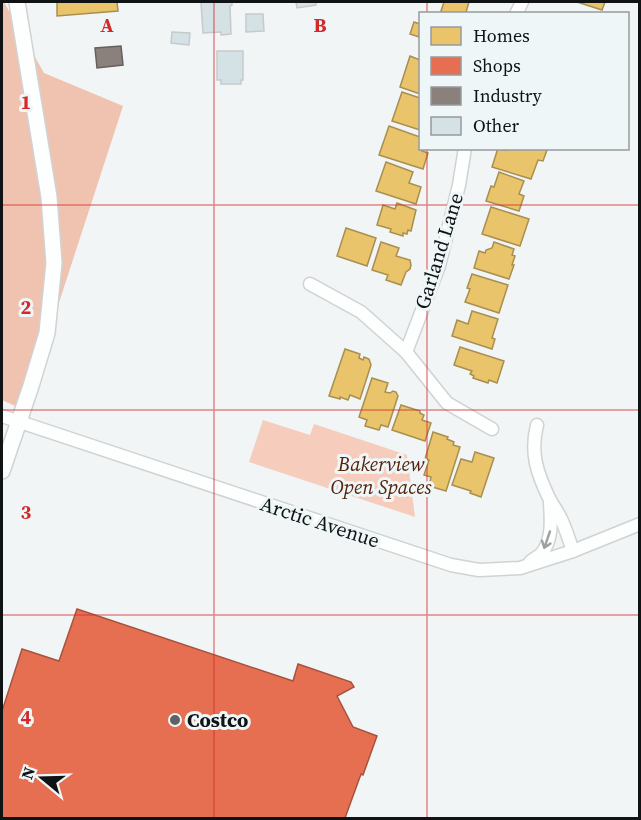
<svg xmlns="http://www.w3.org/2000/svg" width="641" height="820" font-family="'Source Serif 4',serif">
	<style>
		.green { fill: #f6cdbc }
		.forest { fill: #efc3b0 }
		.homes { fill: #e9c46a; stroke: #a88f50; stroke-width: 1.5 }
		.shops { fill: #e76f51; stroke: #a6533e; stroke-width: 1.5 }
		.industry { fill: #8a817c; stroke: #65605c; stroke-width: 1.5 }
		.building { fill: #d4e2e5; stroke: #c7cacb; stroke-width: 1.5 }
		.lines { fill: none; stroke-linecap: round; stroke-linejoin: round }
		.minor-casing { stroke: #d0d2d3; stroke-width: 15 }
		.tertiary-casing { stroke: #d0d2d3; stroke-width: 18 }
		.minor { stroke: #fdfefe; stroke-width: 12 }
		.tertiary { stroke: #fdfefe; stroke-width: 15 }
		.oneway { stroke: #9ea0a0 }
		.grid { fill: none; stroke: #d62828; stroke-width: 1.5; stroke-opacity: 0.55 }
		.poi-dot { fill: #5f6262; stroke: #eff6f8; stroke-width: 2 }
		.labels { text-anchor: middle; stroke-width: 6; stroke-linejoin: round; paint-order: stroke }
		.street-label { font-size: 20px; fill: #101313; stroke: #eff6f8 }
		.park-label { font-size: 20px; font-style: italic; fill: #562209; stroke: #eff6f8 }
		.poi-label { font-size: 20px; font-weight: bold; fill: #101313; stroke: #eff6f8; text-anchor: start }
		.grid-label { font-size: 20px; text-anchor: middle; font-weight: bold; fill: #d62828; stroke: #eff6f8; stroke-width: 6; stroke-linejoin: round; paint-order: stroke }
	</style>
	<rect width="100%" height="100%" fill="#f1f5f6"/>
	<path class="green" d="M263,420L310,435L314,424L407,455L415,517L249,462Z"/>
	<path class="forest" d="M2,2H4L44,73L123,106L24,410L2,400Z"/>
	<g class="homes">
		<path d="M57,2H117L118,11L57,16Z"/>
		<path d="M444,2H469L466,12L470,14H440Z"/>
		<path d="M577,2H605L602,10Z"/>
		<path d="M414,22L420,24L419,37L410,34Z"/>
		<path d="M410,56L420,60V94L400,87Z"/>
		<path d="M402,92L420,98V130L392,121Z"/>
		<path d="M389,126L420,137V148H423L422,151L428,153L423,169L379,155Z"/>
		<path d="M498,148L505,150L506,148H543L547,150L543,161L538,160L531,179L492,167Z"/>
		<path d="M386,162L413,172L409,183L421,187L416,204L376,191Z"/>
		<path d="M499,172L524,181L519,194L524,196L519,211L486,201L491,186L494,187Z"/>
		<path d="M397,203L416,210L411,231L408,230L407,234L403,233V236L390,232L391,229L377,225L383,205L395,209Z"/>
		<path d="M491,207L529,219L520,246L482,234Z"/>
		<path d="M346,228L376,238L367,266L337,256Z"/>
		<path d="M381,242L399,248L396,256L410,260L411,265L410,269L406,272L401,285L386,280L388,275L372,270Z"/>
		<path d="M494,242L514,249L512,255L515,256L512,265H514L509,279L474,268L479,251L485,253L486,250L492,248Z"/>
		<path d="M472,274L508,285L499,313L465,302L470,289L467,288Z"/>
		<path d="M472,311L498,319L492,338L495,339L492,349L452,336L457,320L468,324Z"/>
		<path d="M460,347L504,361L497,383L489,380L488,383L473,378L474,376L470,374L472,371L454,365Z"/>
		<path d="M345,349L360,354L359,358L363,360L364,357L369,359L371,365L360,399L350,395L348,400L340,397V399L329,396Z"/>
		<path d="M372,378L388,383L385,392L390,393L393,391L396,392L398,396L388,427L381,425L379,430L365,426L367,420L359,417Z"/>
		<path d="M401,405L420,411V413L424,415L422,420L431,423L425,441L392,430Z"/>
		<path d="M433,432L448,437L447,439L454,442L453,445L460,447L446,491L429,486L431,477L424,475L429,460L425,459Z"/>
		<path d="M475,452L494,458L481,497L470,493L471,491L452,485L461,459L472,462Z"/>
	</g>
	<path class="shops" d="M77,609L293,681L298,664L351,682L354,687L337,696L353,727L377,736L363,775L361,774L345,818H2V711L22,649L59,661Z"/>
	<path class="industry" d="M121,46L123,65L97,68L95,48Z"/>
	<g class="building">
		<path d="M201,2H232V5L230,6L231,34L221,35V32L203,33Z"/>
		<path d="M296,2H316V5L297,8Z"/>
		<path d="M246,14H263L264,31L246,32Z"/>
		<path d="M172,32L190,33L189,45L171,43Z"/>
		<path d="M217,51H243V80H241V84H221V80H217Z"/>
	</g>
	<g class="lines">
		<g class="minor-casing">
			<g id="minor">
				<path d="M516,14L522,2"/>
				<path d="M310,284L361,312L406,352L447,403L492,429"/>
				<path d="M406,352L439,266L459,185L465,148"/>
				<path d="M2,416L451,565L479,570L520,568L573,551L640,524"/>
				<path d="M537,425C530,453 537,473 549,498C553,506 558,512 561,519C566,529 569,540 573,551"/>
				<path d="M530,562C534,559 539,556 542,553C553,538 551,520 550,503"/>
			</g>
		</g>
		<g class="tertiary-casing">
			<path id="tertiary" d="M2,471L31,386L47,333L54,263L49,197L17,2"/>
		</g>
		<use href="#minor" class="minor"/>
		<use href="#tertiary" class="tertiary"/>
	</g>
	<defs><path id="oneway-shaft" d="M-6 0H5M1.5-3L5.5 0L1.5 3" fill="none" stroke-width="1.6" stroke-linecap="round" stroke-linejoin="round" transform="scale(1.5)"/></defs>
	<use class="oneway" href="#oneway-shaft" transform="translate(547 540) rotate(109)"/>
	<path class="grid" d="M214,2V818M427,2V14M427,148V818M2,205H640M2,410H640M2,615H640"/>
	<circle class="poi-dot" cx="175" cy="720" r="6"/>
	<g class="labels">
		<g class="street-label">
			<text transform="translate(439 251) rotate(-73)" y="7">Garland Lane</text>
			<text transform="translate(320 522) rotate(18)" y="7">Arctic Avenue</text>
		</g>
		<g class="park-label">
			<text x="381" y="471">Bakerview<tspan x="381" dy="23">Open Spaces</tspan></text>
		</g>
		<g class="poi-label">
			<text x="187" y="727">Costco</text>
		</g>
	</g>
	<g class="grid-label">
		<text x="107" y="32">A</text>
		<text x="320" y="32">B</text>
		<text x="26" y="109">1</text>
		<text x="26" y="314">2</text>
		<text x="26" y="519">3</text>
		<text x="26" y="724">4</text>
	</g>
	<rect width="641" height="820" fill="none" stroke="#101313" stroke-width="6"/>
	<rect x="419" y="12" width="210" height="138" fill="#eff6f8" stroke="#969b9c" stroke-width="1.5"/>
	<rect x="431" y="27" width="30" height="18" fill="#e9c46a" stroke="#969b9c" stroke-width="1.5"/>
	<text x="473" y="42" font-size="18" fill="#101313">Homes</text>
	<rect x="431" y="57" width="30" height="18" fill="#e76f51" stroke="#969b9c" stroke-width="1.5"/>
	<text x="473" y="72" font-size="18" fill="#101313">Shops</text>
	<rect x="431" y="87" width="30" height="18" fill="#8a817c" stroke="#969b9c" stroke-width="1.5"/>
	<text x="473" y="102" font-size="18" fill="#101313">Industry</text>
	<rect x="431" y="117" width="30" height="18" fill="#d4e2e5" stroke="#969b9c" stroke-width="1.5"/>
	<text x="473" y="132" font-size="18" fill="#101313">Other</text>
	<g transform="translate(42 778) rotate(289)" stroke="#eff6f8" stroke-width="4.5" paint-order="stroke">
	<path d="M0-4.5L10 22L0 15L-10 22Z" fill="#101313"/>
	<text y="-9" font-size="16" font-weight="bold" text-anchor="middle" fill="#101313">N</text>
	</g>
</svg>
